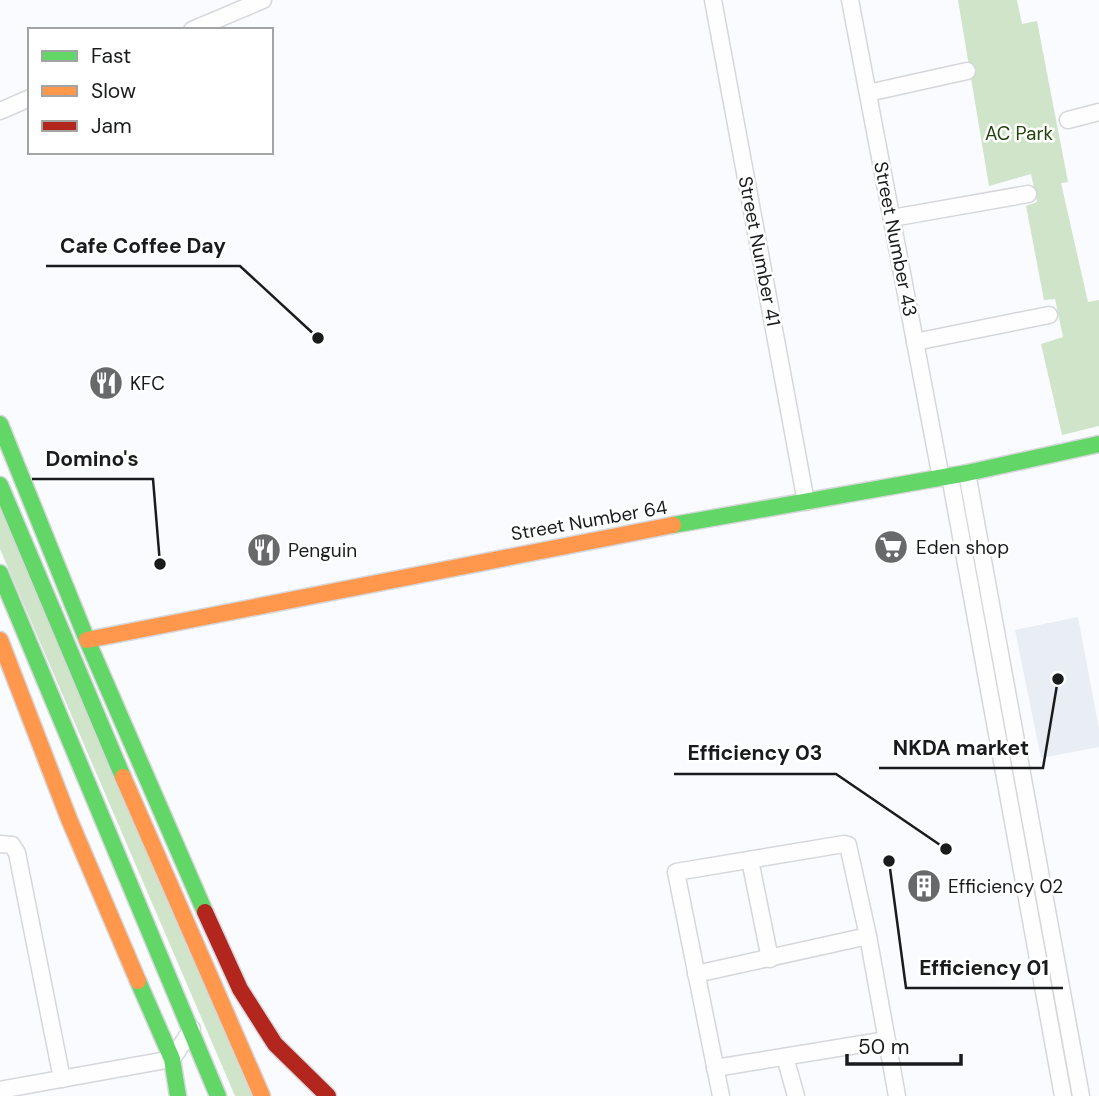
<svg xmlns="http://www.w3.org/2000/svg" width="1099" height="1096" font-family="'DM Sans',sans-serif">
	<style>
		.built { fill: #e9edf4 }
		.green { fill: #d0e4c9 }
		.lines { fill: none; stroke-linecap: round; stroke-linejoin: round }
		.street-casing { stroke: #d6d7da; stroke-width: 19 }
		.fast-casing { stroke: #d6d7da; stroke-width: 19 }
		.slow-casing { stroke: #d6d7da; stroke-width: 19 }
		.jam-casing { stroke: #d6d7da; stroke-width: 19 }
		.street { stroke: #fefeff; stroke-width: 16 }
		.fast { stroke: #63d668; stroke-width: 16 }
		.slow { stroke: #ff974d; stroke-width: 16 }
		.jam { stroke: #b3261e; stroke-width: 16 }
		.labels { text-anchor: middle; stroke-width: 5; stroke-linejoin: round; paint-order: stroke }
		.park-label { font-size: 19px; fill: #22430a; stroke: #fff }
		.street-label { font-size: 19px; fill: #1a1b1c; stroke: #fff }
		.poi-label { font-size: 19px; fill: #1a1b1c; stroke: #fff; text-anchor: start }
		.leader { fill: none; stroke: #1a1b1c; stroke-width: 2.5 }
		.callout-dot { fill: #1a1b1c; stroke: #fff; stroke-width: 2.5 }
		.callout-label { font-size: 21px; text-anchor: middle; font-weight: bold; fill: #1a1b1c; stroke: #fff; stroke-width: 5; stroke-linejoin: round; paint-order: stroke }
	</style>
	<rect width="100%" height="100%" fill="#f9fbfe"/>
	<path class="built" d="M1078,617L1099,729V747L1041,758L1015,630Z"/>
	<g class="green">
		<path d="M958,0H1017L1022,24L1037,21L1068,182L1061,183L1088,302L1099,300V426L1062,435L1041,344L1063,337L1055,299L1044,300L1026,206L1037,202L1031,174L989,186Z"/>
		<path d="M0,505L252,1096H235L0,549Z"/>
	</g>
	<g class="lines">
		<g class="street-casing">
			<g id="street">
				<path d="M713,0L806,502"/>
				<path d="M850,0L941,478"/>
				<path d="M192,30L263,0"/>
				<path d="M868,93L967,71"/>
				<path d="M0,111L30,98"/>
				<path d="M1068,120L1099,112"/>
				<path d="M892,218L1028,194"/>
				<path d="M915,342L1049,315"/>
				<path d="M967,473L1081,1096"/>
				<path d="M950,476L1063,1096"/>
				<path d="M0,844L12,845L17,853L62,1079"/>
				<path d="M750,860L770,959"/>
				<path d="M696,974L868,936"/>
				<path d="M785,1057L796,1096"/>
				<path d="M715,1068L887,1040"/>
				<path d="M0,1090L172,1059L192,1029"/>
				<path d="M721,1096L676,872L844,844L848,845L868,936L897,1096"/>
			</g>
		</g>
		<g class="fast-casing">
			<g id="fast">
				<path d="M0,424L87,640L205,912"/>
				<path d="M0,485L123,777"/>
				<path d="M673,525L967,473L1099,444"/>
				<path d="M0,573L218,1096"/>
				<path d="M138,981L172,1059L178,1096"/>
			</g>
		</g>
		<g class="slow-casing">
			<g id="slow">
				<path d="M0,640L69,819L138,981"/>
				<path d="M87,640L673,525"/>
				<path d="M123,777L262,1096"/>
			</g>
		</g>
		<g class="jam-casing">
			<path id="jam" d="M205,912L240,989L275,1044L328,1096"/>
		</g>
		<use href="#street" class="street"/>
		<use href="#fast" class="fast"/>
		<use href="#slow" class="slow"/>
		<use href="#jam" class="jam"/>
	</g>
	<defs>
		<g id="restaurant-disc" transform="scale(1.75)"><circle r="9.5" fill="#68696b" stroke="#fff"/><path d="M-5-6h1v4h1v-4h1v4h1v-4h1v5L-1.5 .5V6h-2V.5L-5-1ZM5-6V6H3V1.5H1.5Q1.5-4 5-6Z" fill="#fff"/></g>
		<g id="supermarket-disc" transform="scale(1.75)"><circle r="9.5" fill="#68696b" stroke="#fff"/><path d="M-6-5.5h2.5l.6 2H6L4.5 2H-2.5L-4.4-4H-6ZM-1.5 3.2a1.3 1.3 0 1 0 .1 0ZM3 3.2a1.3 1.3 0 1 0 .1 0Z" fill="#fff"/></g>
		<g id="building-disc" transform="scale(1.75)"><circle r="9.5" fill="#68696b" stroke="#fff"/><path d="M-4-6H4V6H1V3H-1V6H-4ZM-2.5-4.3h1.7v1.8h-1.7ZM.8-4.3h1.7v1.8H.8ZM-2.5-1h1.7V.8h-1.7ZM.8-1h1.7V.8H.8Z" fill="#fff"/></g>
	</defs>
	<g fill-rule="evenodd">
		<use href="#restaurant-disc" x="106" y="383"/>
		<use href="#supermarket-disc" x="891" y="547"/>
		<use href="#restaurant-disc" x="264" y="550"/>
		<use href="#building-disc" x="924" y="886"/>
	</g>
	<g class="labels">
		<g class="park-label">
			<text x="1019" y="140">AC Park</text>
		</g>
		<g class="street-label">
			<text transform="translate(896 239) rotate(79)" y="7">Street Number 43</text>
			<text transform="translate(760 251) rotate(79)" y="7">Street Number 41</text>
			<text transform="translate(589 520) rotate(-10)" y="7">Street Number 64</text>
		</g>
		<g class="poi-label">
			<text x="130" y="390">KFC</text>
			<text x="916" y="554">Eden shop</text>
			<text x="288" y="557">Penguin</text>
			<text x="948" y="893">Efficiency 02</text>
		</g>
	</g>
	<path class="leader" d="M318 338L240 266H46M160 564L153 479H32M1058 679L1043 768H879M946 849L836 774H674M889 861L906 988H1063"/>
	<g class="callout-dot">
		<circle cx="318" cy="338" r="7"/>
		<circle cx="160" cy="564" r="7"/>
		<circle cx="1058" cy="679" r="7"/>
		<circle cx="946" cy="849" r="7"/>
		<circle cx="889" cy="861" r="7"/>
	</g>
	<g class="callout-label">
		<text x="143" y="253">Cafe Coffee Day</text>
		<text x="92" y="466">Domino's</text>
		<text x="961" y="755">NKDA market</text>
		<text x="755" y="760">Efficiency 03</text>
		<text x="984" y="975">Efficiency 01</text>
	</g>
	<rect x="28" y="28" width="245" height="126" fill="#ffffff" stroke="#a3a4a4" stroke-width="2"/>
	<rect x="42" y="51" width="35" height="10" fill="#63d668" stroke="#a3a4a4" stroke-width="2"/>
	<text x="91" y="63" font-size="21" fill="#1a1b1c">Fast</text>
	<rect x="42" y="86" width="35" height="10" fill="#ff974d" stroke="#a3a4a4" stroke-width="2"/>
	<text x="91" y="98" font-size="21" fill="#1a1b1c">Slow</text>
	<rect x="42" y="121" width="35" height="10" fill="#b3261e" stroke="#a3a4a4" stroke-width="2"/>
	<text x="91" y="133" font-size="21" fill="#1a1b1c">Jam</text>
	<path d="M847 1054v10h114v-10" fill="none" stroke="#1a1b1c" stroke-width="3.5"/>
	<text x="858" y="1054" font-size="21" fill="#1a1b1c" stroke="#ffffff" stroke-width="5" paint-order="stroke">50 m</text>
</svg>
